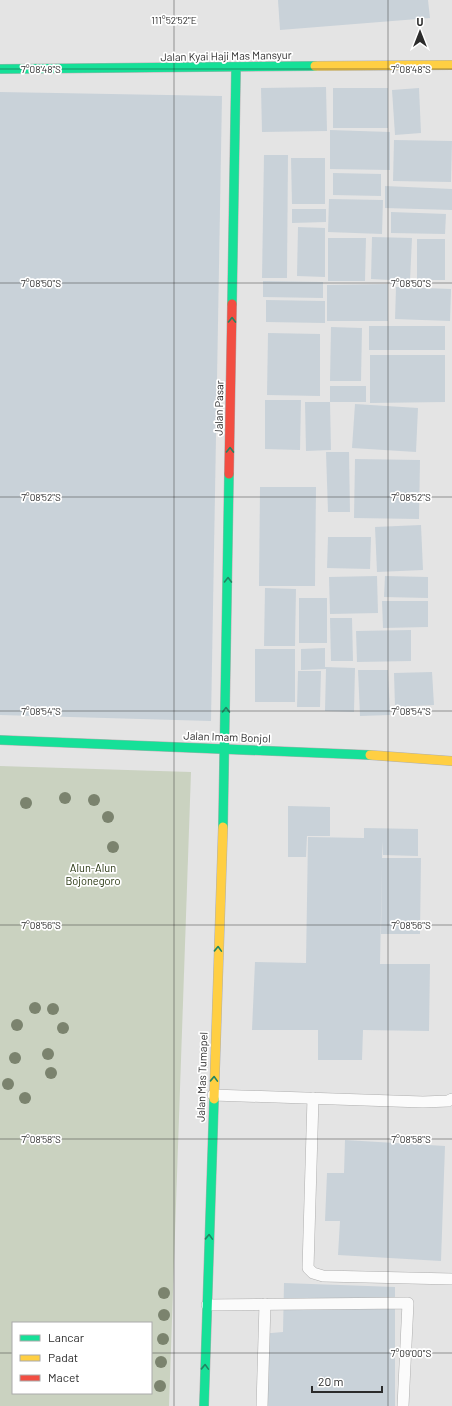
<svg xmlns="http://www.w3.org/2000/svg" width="452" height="1406" font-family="Barlow,sans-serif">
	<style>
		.green { fill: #cad2c0; fill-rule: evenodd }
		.building { fill: #c9d2d9 }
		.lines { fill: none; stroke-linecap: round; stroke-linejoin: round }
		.lane-casing { stroke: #afafaf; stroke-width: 12 }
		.fast-casing { stroke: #afafaf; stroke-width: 10 }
		.slow-casing { stroke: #afafaf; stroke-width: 10 }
		.jam-casing { stroke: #afafaf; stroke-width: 10 }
		.lane { stroke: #fbfbfb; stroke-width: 11 }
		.fast { stroke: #16e098; stroke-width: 9 }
		.slow { stroke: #ffcf43; stroke-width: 9 }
		.jam { stroke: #f24e42; stroke-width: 9 }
		.tree { fill: #7b836e }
		.oneway { stroke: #208662 }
		.ticks { fill: none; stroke: #2b2b2b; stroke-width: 1; stroke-opacity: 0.45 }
		.labels { text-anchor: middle; stroke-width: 3.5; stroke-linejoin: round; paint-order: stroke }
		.street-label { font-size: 11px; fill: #2b2b2b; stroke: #fff }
		.park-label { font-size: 11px; fill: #25340e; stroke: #fff }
		.ticks-label { font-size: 10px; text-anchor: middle; fill: #2b2b2b; stroke: #fff; stroke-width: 3.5; stroke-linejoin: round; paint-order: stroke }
	</style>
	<rect width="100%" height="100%" fill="#e4e4e4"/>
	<path class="green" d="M0,766L191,772L169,1406H0ZM13,1323H151V1393H13Z"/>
	<g class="building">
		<path d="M278,0H428L430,18L280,30Z"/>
		<path d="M326,87L327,131L262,132L261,88Z"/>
		<rect x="333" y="88" width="55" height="40"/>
		<path d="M419,88L421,133L395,135L392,90Z"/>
		<path d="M0,92L222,96L211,721L0,715Z"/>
		<path d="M330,130L390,132V170L330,169Z"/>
		<path d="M394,140L452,141L451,182L393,181Z"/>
		<path d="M264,155H288L287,278H262Z"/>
		<path d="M291,158H325V204H292Z"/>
		<path d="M333,173L381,174V196L333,195Z"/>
		<path d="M385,186L452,189V210L385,208Z"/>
		<path d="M329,199L383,200L382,234L328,232Z"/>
		<path d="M292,209H326V222L292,223Z"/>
		<path d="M391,212L446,214L445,234L391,233Z"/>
		<path d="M298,227L325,228V277L297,276Z"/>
		<path d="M372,237L412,238L410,281L371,279Z"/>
		<path d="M328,238H366L365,281H328Z"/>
		<rect x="417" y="239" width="28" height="41"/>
		<path d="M263,281L323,282V298L263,297Z"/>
		<path d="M388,284V321H327V285Z"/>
		<path d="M396,287L451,289L450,321L395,319Z"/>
		<path d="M266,300L325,301V323L266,322Z"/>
		<rect x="369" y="326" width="76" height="24"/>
		<path d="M331,327L362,328L361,381H330Z"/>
		<path d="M268,333L320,334V396L267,395Z"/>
		<path d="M370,355H445V402L370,403Z"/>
		<rect x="330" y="386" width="36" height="16"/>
		<path d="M265,400H301L300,450L265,449Z"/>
		<path d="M305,402H330L331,450L306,451Z"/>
		<path d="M355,404L418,408L416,452L352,448Z"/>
		<path d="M326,452H349L350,512H328Z"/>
		<path d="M355,459L420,460L419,519L354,518Z"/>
		<path d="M260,487H316L315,586H259Z"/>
		<path d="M421,525L423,570L377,572L375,527Z"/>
		<path d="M328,537H371L370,569L327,568Z"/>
		<path d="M377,576L378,613L330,614L329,577Z"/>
		<path d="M385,576L428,577V598L384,597Z"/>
		<path d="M265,588L296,589L295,646H264Z"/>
		<rect x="299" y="598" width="28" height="45"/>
		<path d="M382,601H428V627L383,628Z"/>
		<path d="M330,618H352L353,661H331Z"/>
		<path d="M411,630V661L357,662L356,631Z"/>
		<path d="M325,648V667L355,668L354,712L325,711L326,669L301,670V649Z"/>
		<rect x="255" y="649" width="40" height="53"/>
		<path d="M358,670H388L390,715L360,716Z"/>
		<path d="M298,671H321L320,707H297Z"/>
		<path d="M432,672L434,705L395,707L394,673Z"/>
		<path d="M288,806L330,807V836H307L306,857H288Z"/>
		<path d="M364,828L418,829V856L383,855V842L382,858H421L420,934H381L382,863L380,964H430L429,1031L363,1030L362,1060H318V1030H252L255,962L306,963L308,837L364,838Z"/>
		<path d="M345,1140L445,1146L441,1261L338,1255L340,1221H325L327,1173H344Z"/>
		<path d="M284,1283L395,1287V1406H260V1334L283,1332Z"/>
	</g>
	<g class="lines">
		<g class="lane-casing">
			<g id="lane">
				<path d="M213,1095L423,1102L448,1101L452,1099"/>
				<path d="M313,1098L308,1268L313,1273L323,1276L452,1279"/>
				<path d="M207,1305L408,1303L403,1406"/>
				<path d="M262,1406L265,1304"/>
			</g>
		</g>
		<g class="fast-casing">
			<g id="fast">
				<path d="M0,69L315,66"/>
				<path d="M232,304L236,68"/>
				<path d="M0,740L370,755"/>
				<path d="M223,827L229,474"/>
				<path d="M204,1406L214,1099"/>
			</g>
		</g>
		<g class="slow-casing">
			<g id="slow">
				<path d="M315,66L452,65"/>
				<path d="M370,755L452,761"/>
				<path d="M214,1099L223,827"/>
			</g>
		</g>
		<g class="jam-casing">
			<path id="jam" d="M229,474L232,304"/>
		</g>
		<use href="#lane" class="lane"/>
		<use href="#fast" class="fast"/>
		<use href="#slow" class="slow"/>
		<use href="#jam" class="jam"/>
	</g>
	<g class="tree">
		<circle cx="65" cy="798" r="6"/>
		<circle cx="94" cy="800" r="6"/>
		<circle cx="26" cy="803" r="6"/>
		<circle cx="108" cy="817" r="6"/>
		<circle cx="113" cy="847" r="6"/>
		<circle cx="35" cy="1008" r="6"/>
		<circle cx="53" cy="1009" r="6"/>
		<circle cx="17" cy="1025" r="6"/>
		<circle cx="63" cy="1028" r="6"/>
		<circle cx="48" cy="1054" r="6"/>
		<circle cx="15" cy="1058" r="6"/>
		<circle cx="51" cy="1073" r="6"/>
		<circle cx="8" cy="1084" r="6"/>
		<circle cx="25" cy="1098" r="6"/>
		<circle cx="164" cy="1293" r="6"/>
		<circle cx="164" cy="1315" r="6"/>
		<circle cx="163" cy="1339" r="6"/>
		<circle cx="161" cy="1362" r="6"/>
		<circle cx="160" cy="1386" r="6"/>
	</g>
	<defs><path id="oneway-chevron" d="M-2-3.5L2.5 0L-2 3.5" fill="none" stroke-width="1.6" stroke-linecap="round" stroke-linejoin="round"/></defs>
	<g class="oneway">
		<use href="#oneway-chevron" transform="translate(232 320) rotate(-89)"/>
		<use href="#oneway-chevron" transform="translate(230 450) rotate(-89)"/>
		<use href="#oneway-chevron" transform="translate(228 580) rotate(-89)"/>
		<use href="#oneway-chevron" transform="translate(226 710) rotate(-89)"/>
		<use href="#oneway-chevron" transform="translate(218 949) rotate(-88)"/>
		<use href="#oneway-chevron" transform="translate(214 1079) rotate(-88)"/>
		<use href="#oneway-chevron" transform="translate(209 1237) rotate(-88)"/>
		<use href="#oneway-chevron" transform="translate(205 1367) rotate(-88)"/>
	</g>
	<path class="ticks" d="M174,0V1406M388,0V1406M0,69H452M0,283H452M0,497H452M0,711H452M0,925H452M0,1139H452M0,1353H13M151,1353H452"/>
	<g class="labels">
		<g class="street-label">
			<text transform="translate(226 56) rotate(-1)" y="4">Jalan Kyai Haji Mas Mansyur</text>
			<text transform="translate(219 408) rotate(-89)" y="4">Jalan Pasar</text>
			<text transform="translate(227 737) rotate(2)" y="4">Jalan Imam Bonjol</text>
			<text transform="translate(202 1077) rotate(-88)" y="4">Jalan Mas Tumapel</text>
		</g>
		<g class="park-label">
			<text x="93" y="872">Alun-Alun<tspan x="93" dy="13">Bojonegoro</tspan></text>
		</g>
	</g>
	<g class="ticks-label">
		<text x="174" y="24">111°52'52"E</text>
		<text x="41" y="73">7°08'48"S</text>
		<text x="411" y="73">7°08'48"S</text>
		<text x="41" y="287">7°08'50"S</text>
		<text x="411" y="287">7°08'50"S</text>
		<text x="41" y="501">7°08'52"S</text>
		<text x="411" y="501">7°08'52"S</text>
		<text x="41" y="715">7°08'54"S</text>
		<text x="411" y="715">7°08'54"S</text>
		<text x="41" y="929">7°08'56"S</text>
		<text x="411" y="929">7°08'56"S</text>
		<text x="41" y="1143">7°08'58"S</text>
		<text x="411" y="1143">7°08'58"S</text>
		<text x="411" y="1357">7°09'00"S</text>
	</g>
	<rect x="12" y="1322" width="140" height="72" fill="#ffffff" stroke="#aaaaaa"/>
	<rect x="20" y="1335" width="20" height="6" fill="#16e098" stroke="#aaaaaa"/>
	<text x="48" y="1342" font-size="12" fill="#2b2b2b">Lancar</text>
	<rect x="20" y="1355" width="20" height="6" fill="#ffcf43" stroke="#aaaaaa"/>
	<text x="48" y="1362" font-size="12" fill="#2b2b2b">Padat</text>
	<rect x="20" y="1375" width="20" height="6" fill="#f24e42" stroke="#aaaaaa"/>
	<text x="48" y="1382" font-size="12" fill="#2b2b2b">Macet</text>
	<g transform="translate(420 32)" stroke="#ffffff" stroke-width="3" paint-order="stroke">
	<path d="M0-3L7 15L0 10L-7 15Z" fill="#2b2b2b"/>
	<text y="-6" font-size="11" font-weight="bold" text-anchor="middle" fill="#2b2b2b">U</text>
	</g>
	<path d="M312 1386v6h70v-6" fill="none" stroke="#2b2b2b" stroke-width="2"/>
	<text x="318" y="1386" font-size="12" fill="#2b2b2b" stroke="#ffffff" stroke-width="3" paint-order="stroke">20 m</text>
</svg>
